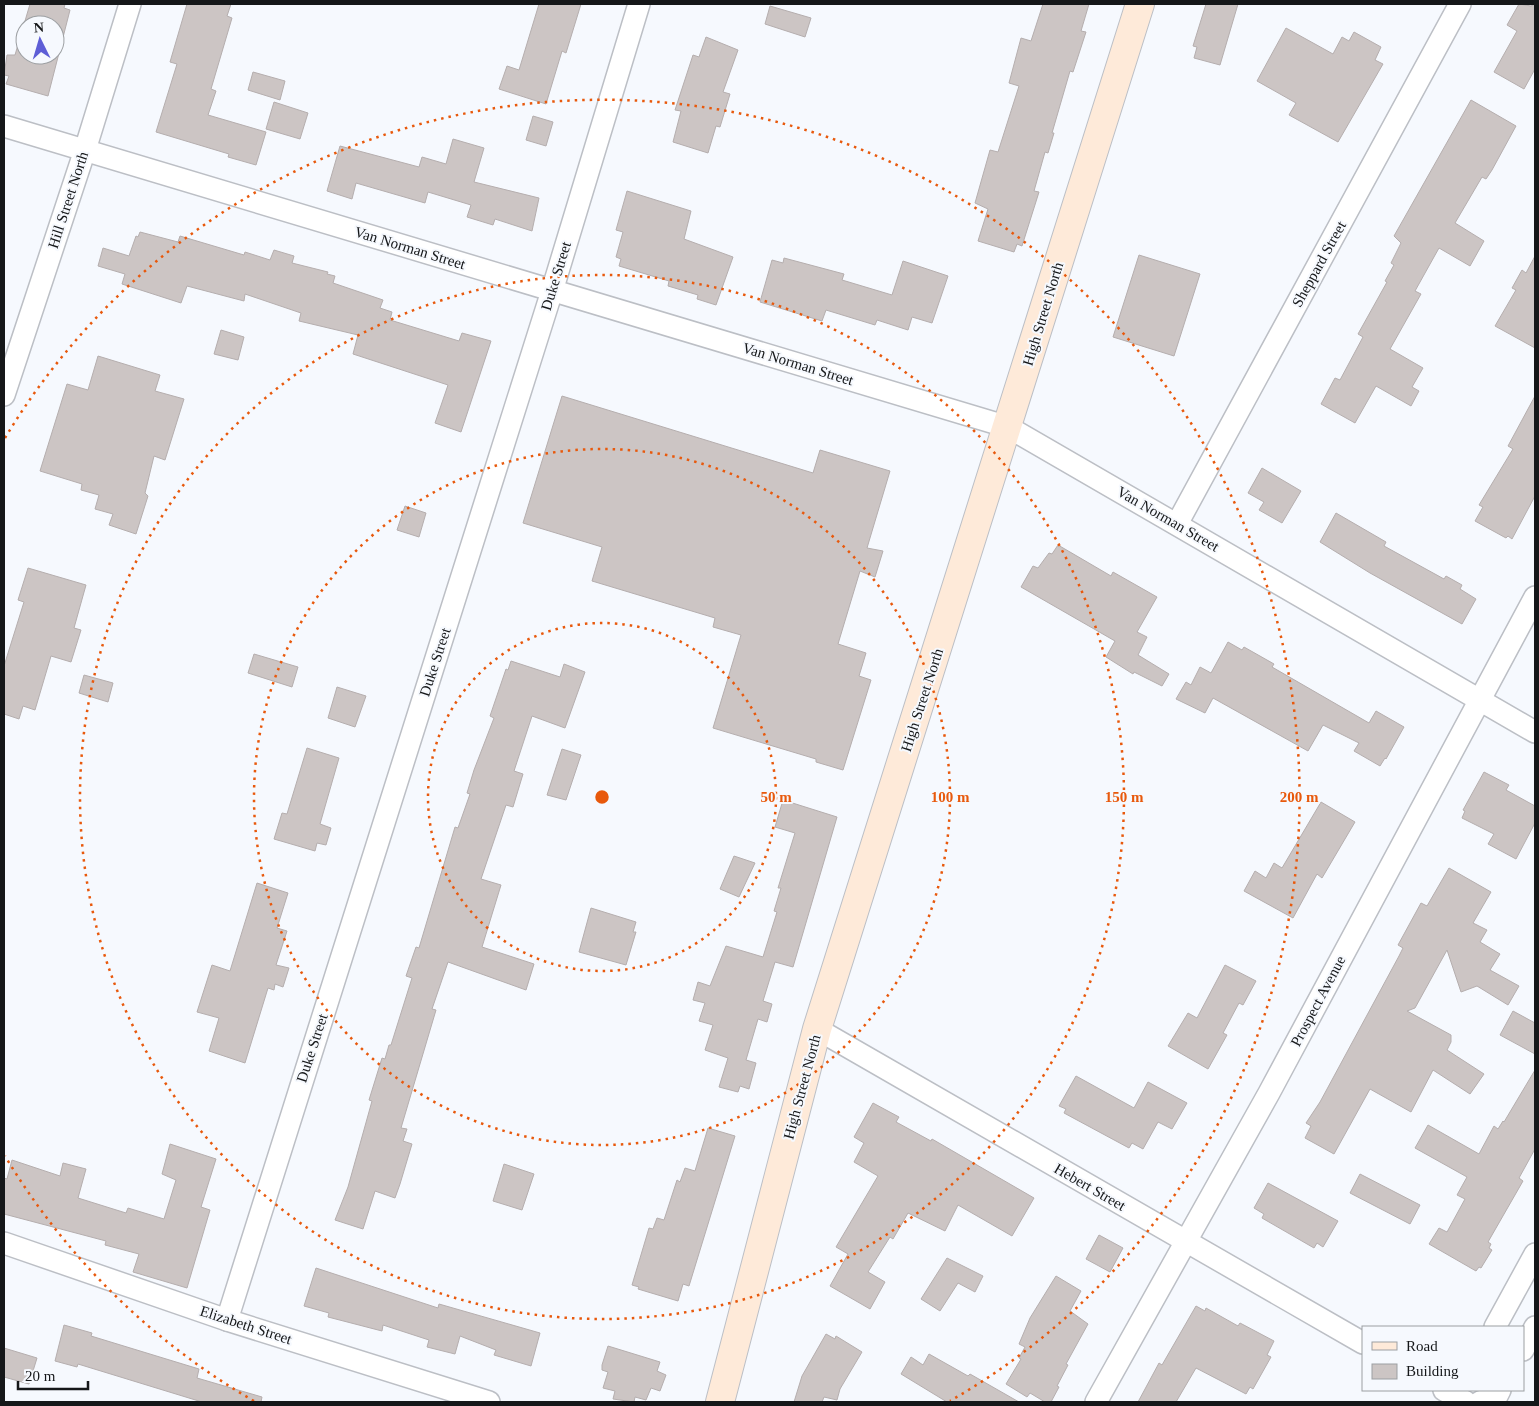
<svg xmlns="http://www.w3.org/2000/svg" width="1539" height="1406" font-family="Georgia,serif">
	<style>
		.building { fill: #ccc5c4; stroke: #b5aeae; fill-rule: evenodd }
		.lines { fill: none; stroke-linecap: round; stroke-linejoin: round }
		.minor-casing { stroke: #bcbfc5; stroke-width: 24 }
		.secondary-casing { stroke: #bcbfc5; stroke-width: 30 }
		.minor { stroke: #fff; stroke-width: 21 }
		.secondary { stroke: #feead9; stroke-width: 28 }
		.ring { fill: none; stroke: #e8590c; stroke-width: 2.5; stroke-dasharray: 2.5 5 }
		.labels { text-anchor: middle; stroke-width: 4; stroke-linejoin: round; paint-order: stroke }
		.street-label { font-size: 15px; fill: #151719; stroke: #f6f9fe }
		.centre { fill: #e8590c; stroke: #f6f9fe; stroke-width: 2.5 }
		.ring-label { font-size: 15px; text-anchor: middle; font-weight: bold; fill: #e8590c; stroke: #f6f9fe; stroke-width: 4; stroke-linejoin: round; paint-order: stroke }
	</style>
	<rect width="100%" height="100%" fill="#f6f9fe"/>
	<g class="building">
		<path d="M30,4H65L64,8L70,10L48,96L6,84L9,76L4,75L7,55H15ZM25,25H55V55H25Z"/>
		<path d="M187,4H231L227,16L232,18L211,89L216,91L208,115L266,132L256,165L228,157L229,154L156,132L177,64L170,62Z"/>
		<path d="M539,4H581L566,53L562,51L546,104L499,89L507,66L519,70Z"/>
		<path d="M1043,4H1089L1081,31L1086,32L1073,72L1070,71L1052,133H1054L1048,153L1045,152L1034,191L1039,192L1022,246L1017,244L1014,252L978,241L988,209L975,203L990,150L998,152L1019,86L1009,83L1021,38L1031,41Z"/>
		<path d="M1206,4H1238L1220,65L1194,58L1197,47L1193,46Z"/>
		<path d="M1519,4L1531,6L1535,4V69L1524,89L1494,72L1517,31L1507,25Z"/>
		<path d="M770,6L811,18L805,37L765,24Z"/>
		<path d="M1286,28L1333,54L1342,37L1349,41L1354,32L1381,47L1375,60L1383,64L1338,142L1289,115L1296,103L1257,81Z"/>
		<path d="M706,37L738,50L723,92L730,94L720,127L716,126L708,153L673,142L681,111L675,110L693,55L699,57Z"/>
		<path d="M253,72L285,81L280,100L248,90Z"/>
		<path d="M1471,100L1516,126L1492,170L1486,179L1482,177L1455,223L1484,241L1470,266L1439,248L1415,291L1421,294L1390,349L1423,368L1412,387L1419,391L1411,406L1376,386L1355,423L1321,404L1335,378L1340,380L1363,337L1358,334L1387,282L1385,281L1394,265L1391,263L1401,243L1394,236Z"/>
		<path d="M274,102L308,113L300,139L266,129Z"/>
		<path d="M533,116L553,122L546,146L526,140Z"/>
		<path d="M453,139L484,148L474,182L539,198L532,231L495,219L493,225L467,217L471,205L428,192L425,203L356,183L352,199L327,191L340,146L419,167L422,157L446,164Z"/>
		<path d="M627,191L691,211L684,239L733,257L716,305L697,299L698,295L668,286L669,281L619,266L621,259L616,257L623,232L616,230Z"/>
		<path d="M140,232L178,242L180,236L244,255L245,252L270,260L274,250L294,256L292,263L328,272L327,274L335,276L333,283L383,300L380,308L392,312L390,320L459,341L462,333L491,341L461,432L435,423L448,385L353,354L358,335L299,321L301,313L245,294L244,301L187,286L181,303L122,284L125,274L98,266L103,248L129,256L136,236L138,237Z"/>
		<path d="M1139,255L1200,274L1174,356L1113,337Z"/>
		<path d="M1535,256V348L1495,326L1516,290L1512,288L1522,270L1526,273Z"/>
		<path d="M784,258L844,274L842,280L892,295L903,261L948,276L932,323L912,317L908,330L877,320L875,325L826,310L822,321L760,302L772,260L783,263Z"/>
		<path d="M221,330L244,337L238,360L214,354Z"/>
		<path d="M98,356L160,375L155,391L184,399L165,460L154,456L145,493L148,496L136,534L109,525L113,514L95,509L99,495L81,490L82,484L40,471L67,384L88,390Z"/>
		<path d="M562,396L813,473L820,450L890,471L867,548L883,551L875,577L860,571L838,644L866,653L859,676L871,680L843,770L816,762V759L713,728L741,635L713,627L715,618L592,581L602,547L523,523Z"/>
		<path d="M1535,396V496L1512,539L1508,536L1506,538L1475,521L1483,507L1479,505L1513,449L1508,446Z"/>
		<path d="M1262,468L1301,491L1282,523L1259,510L1264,502L1248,493Z"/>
		<path d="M405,506L426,513L419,537L397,530Z"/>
		<path d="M1336,513L1386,542L1384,546L1444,579L1446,576L1462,585L1460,589L1476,599L1462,624L1370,573L1320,542Z"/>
		<path d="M1058,545L1111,576L1113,572L1157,597L1137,632L1147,637L1138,655L1169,674L1162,686L1134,672L1133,674L1106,657L1115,641L1021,587L1033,566L1038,568L1049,553L1052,554Z"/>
		<path d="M28,568L86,585L74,628L81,630L71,662L51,656L35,710L23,706L19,719L4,714V666L24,602L18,600Z"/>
		<path d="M1228,642L1242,650L1244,647L1274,664L1272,667L1369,723L1376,711L1404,727L1386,759L1385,758L1380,766L1354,751L1359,743L1323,725L1308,751L1213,698L1205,713L1176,699L1186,682L1191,685L1200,667L1211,673Z"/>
		<path d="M254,654L298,667L292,687L248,673Z"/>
		<path d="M511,661L560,677L564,664L585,672L565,728L532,716L514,771L523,774L513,807L506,805L481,879L501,885L482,947L534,964L526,990L448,962L432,1009L436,1010L401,1128L407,1129L403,1141L412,1144L400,1184L395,1198L375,1191L363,1229L335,1220L348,1187L372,1101L369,1100L382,1058L385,1059L389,1045H391L412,978L406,976L416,947L419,948L455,827L458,828L470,794L467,793L474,770L494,718L490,716L506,669L508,670Z"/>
		<path d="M84,675L113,683L108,702L79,693Z"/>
		<path d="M337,687L366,696L355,727L328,718Z"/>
		<path d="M307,748L339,758L320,824L331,828L326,845L317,843L315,851L274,839L282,813L287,814Z"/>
		<path d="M562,749L581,755L566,800L547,795Z"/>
		<path d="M1484,772L1509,785L1506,790L1535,806V823L1516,859L1488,844L1494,834L1462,818L1465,811L1463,810Z"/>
		<path d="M783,800L837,817L793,967L775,962L763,1001L772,1004L767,1022L758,1019L746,1060L756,1063L749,1089L740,1086L738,1092L719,1087L728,1058L705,1050L713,1025L699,1021L705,1003L693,1000L698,982L710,986L726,946L763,957L777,912L774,911L781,888H778L795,833L775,827Z"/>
		<path d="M1321,802L1355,822L1322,878L1317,874L1293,918L1244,891L1255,871L1266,878L1274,863L1282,868Z"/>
		<path d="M734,856L755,863L739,897L720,889Z"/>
		<path d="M1449,868L1491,892L1473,923L1487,930L1480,942L1500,954L1490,970L1519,986L1508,1005L1477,986L1461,992L1447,950L1415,1008L1407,1011L1451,1035V1042L1447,1050L1484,1074L1470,1094L1433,1070L1411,1112L1370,1089L1334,1154L1305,1138L1311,1126L1306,1123L1320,1102L1399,956L1403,948L1398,945L1421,903L1427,906Z"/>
		<path d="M257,883L288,893L277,928L287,931L276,965L289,968L283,987L275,984L274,990L268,988L245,1063L209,1051L219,1018L197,1012L212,965L230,971Z"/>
		<path d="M591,908L636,922L633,932H636L626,965L579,952Z"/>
		<path d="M1225,965L1256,981L1243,1005L1239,1003L1223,1033L1227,1035L1208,1069L1168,1046L1188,1013L1197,1018Z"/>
		<path d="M1513,1011L1535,1023V1054L1500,1035Z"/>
		<path d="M1535,1070V1149L1519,1178L1523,1181L1488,1242L1491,1244L1489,1248L1492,1250L1481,1268L1479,1267L1476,1271L1429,1244L1439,1228L1447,1232L1465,1199L1457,1195L1467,1177L1415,1148L1428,1125L1479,1154L1494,1126L1498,1129L1503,1121L1504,1122Z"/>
		<path d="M1076,1076L1134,1108L1148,1082L1187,1103L1172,1129L1158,1122L1143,1149L1132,1143L1129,1148L1064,1113L1066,1109L1059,1106Z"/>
		<path d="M873,1103L899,1117L896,1122L931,1141L932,1139L1034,1198L1012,1236L958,1205L945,1231L908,1213L893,1239L890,1237L868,1272L885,1282L870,1309L830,1286L848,1254L836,1247L878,1176L854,1162L864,1143L854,1137Z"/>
		<path d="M708,1128L735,1136L689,1286L683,1284L678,1301L638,1289L639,1287L632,1285L649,1228L653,1229L657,1218L664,1220L677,1180L680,1182L685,1168L695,1171Z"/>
		<path d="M170,1144L216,1159L201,1207L210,1210L187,1288L133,1272L139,1254L105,1245L106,1241L4,1214V1178L7,1179L12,1160L60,1176L63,1163L86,1169L78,1198L126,1213L128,1208L164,1219L176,1180L162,1174Z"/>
		<path d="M504,1164L534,1174L522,1210L493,1201Z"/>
		<path d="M1360,1174L1420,1205L1410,1224L1350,1193Z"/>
		<path d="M1268,1183L1338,1221L1323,1247L1317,1243L1314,1248L1262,1218L1264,1214L1254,1208Z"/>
		<path d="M1099,1235L1123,1248L1110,1272L1086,1259Z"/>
		<path d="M947,1258L983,1276L975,1292L958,1283L940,1311L921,1299Z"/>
		<path d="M316,1268L438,1308L439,1304L540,1333L531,1366L494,1355L496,1350L460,1336L455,1354L427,1347L429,1340L383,1325L382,1331L328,1317L329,1313L304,1306Z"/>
		<path d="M1056,1276L1081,1291L1070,1311L1088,1324L1066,1364L1068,1365L1057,1386L1059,1387L1051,1402H1045L1030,1393L1027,1397L1006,1384L1021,1359L1019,1358L1025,1347L1019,1344L1030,1318Z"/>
		<path d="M1196,1306L1205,1311L1206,1308L1238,1326L1240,1323L1274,1341L1267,1355L1271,1357L1253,1389L1250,1387L1246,1394L1196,1368L1176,1402H1138L1159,1363L1162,1365Z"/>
		<path d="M64,1325L92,1333L91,1336L199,1369L197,1378L262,1397L261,1402H202L78,1364L77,1367L55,1361Z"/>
		<path d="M826,1334L835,1339L836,1336L862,1352L840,1389L837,1400L824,1397L822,1402H794L802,1376Z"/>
		<path d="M608,1346L660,1362L657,1371L666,1375L660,1391L651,1388L646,1400L635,1397L634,1402L613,1399L615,1391L603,1388L608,1372L602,1370V1365Z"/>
		<path d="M4,1348L37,1358L29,1384L4,1377Z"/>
		<path d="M929,1354L968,1376L970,1374L1019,1402H947L901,1374L911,1357L923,1365Z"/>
	</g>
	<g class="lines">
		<g class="minor-casing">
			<g id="minor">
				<path d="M4,126L1008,427L1535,732"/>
				<path d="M4,395L85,150L130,4"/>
				<path d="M1177,524L1460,4"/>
				<path d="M817,1029L1363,1343"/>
				<path d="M4,1243L227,1320L489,1402"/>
				<path d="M227,1320L552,291L639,4"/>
				<path d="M1495,1327L1535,1254"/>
				<path d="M1523,1350L1535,1327"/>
				<path d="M1444,1390L1466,1402"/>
				<path d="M1096,1402L1269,1093L1535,597"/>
				<path d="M1480,1402L1497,1396L1500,1390"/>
			</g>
		</g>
		<g class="secondary-casing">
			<path id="secondary" d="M720,1402L817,1029L1140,4"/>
		</g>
		<use href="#minor" class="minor"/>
		<use href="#secondary" class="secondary"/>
	</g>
	<g class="ring">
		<circle cx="602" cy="797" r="174"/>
		<circle cx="602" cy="797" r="348"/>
		<circle cx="602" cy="797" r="522"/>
		<path d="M254 1401A697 697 0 0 1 5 1156M5 438A697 697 0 1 1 950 1401"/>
	</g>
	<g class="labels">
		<g class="street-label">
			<text transform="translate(68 200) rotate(-72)" y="5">Hill Street North</text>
			<text transform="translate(410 248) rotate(17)" y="5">Van Norman Street</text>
			<text transform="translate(1319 264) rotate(-61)" y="5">Sheppard Street</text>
			<text transform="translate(556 276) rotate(-73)" y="5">Duke Street</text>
			<text transform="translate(1043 314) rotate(-73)" y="5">High Street North</text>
			<text transform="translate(798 364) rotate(17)" y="5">Van Norman Street</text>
			<text transform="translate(1168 519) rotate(30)" y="5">Van Norman Street</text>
			<text transform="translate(435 662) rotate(-72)" y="5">Duke Street</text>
			<text transform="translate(922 700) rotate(-72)" y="5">High Street North</text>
			<text transform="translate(1318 1001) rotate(-62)" y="5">Prospect Avenue</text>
			<text transform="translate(312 1048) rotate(-72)" y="5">Duke Street</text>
			<text transform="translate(802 1087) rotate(-75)" y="5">High Street North</text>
			<text transform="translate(1090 1187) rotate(30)" y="5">Hebert Street</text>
			<text transform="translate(246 1325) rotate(18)" y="5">Elizabeth Street</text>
		</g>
	</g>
	<circle cx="602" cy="797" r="8" class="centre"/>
	<g class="ring-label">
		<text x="776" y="802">50 m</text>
		<text x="950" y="802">100 m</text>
		<text x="1124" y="802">150 m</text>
		<text x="1299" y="802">200 m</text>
	</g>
	<rect width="1539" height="1406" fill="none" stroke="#151719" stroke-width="10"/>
	<rect x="1362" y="1326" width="162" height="65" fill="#f6f9fe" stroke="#9c9fa2"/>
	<rect x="1372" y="1342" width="25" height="8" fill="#feead9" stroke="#9c9fa2"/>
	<text x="1406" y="1351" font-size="15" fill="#151719">Road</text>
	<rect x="1372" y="1364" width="25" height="15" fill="#ccc5c4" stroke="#9c9fa2"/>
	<text x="1406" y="1376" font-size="15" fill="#151719">Building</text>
	<g transform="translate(40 40) rotate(355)"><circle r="24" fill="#f6f9fe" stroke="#9c9fa2"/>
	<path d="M0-4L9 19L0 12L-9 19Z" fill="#5e5ed6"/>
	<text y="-8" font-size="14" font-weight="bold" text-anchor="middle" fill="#151719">N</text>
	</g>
	<path d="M18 1381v8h70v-8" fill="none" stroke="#151719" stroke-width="2.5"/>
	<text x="25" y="1381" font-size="15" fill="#151719" stroke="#f6f9fe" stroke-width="4" paint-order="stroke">20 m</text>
</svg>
